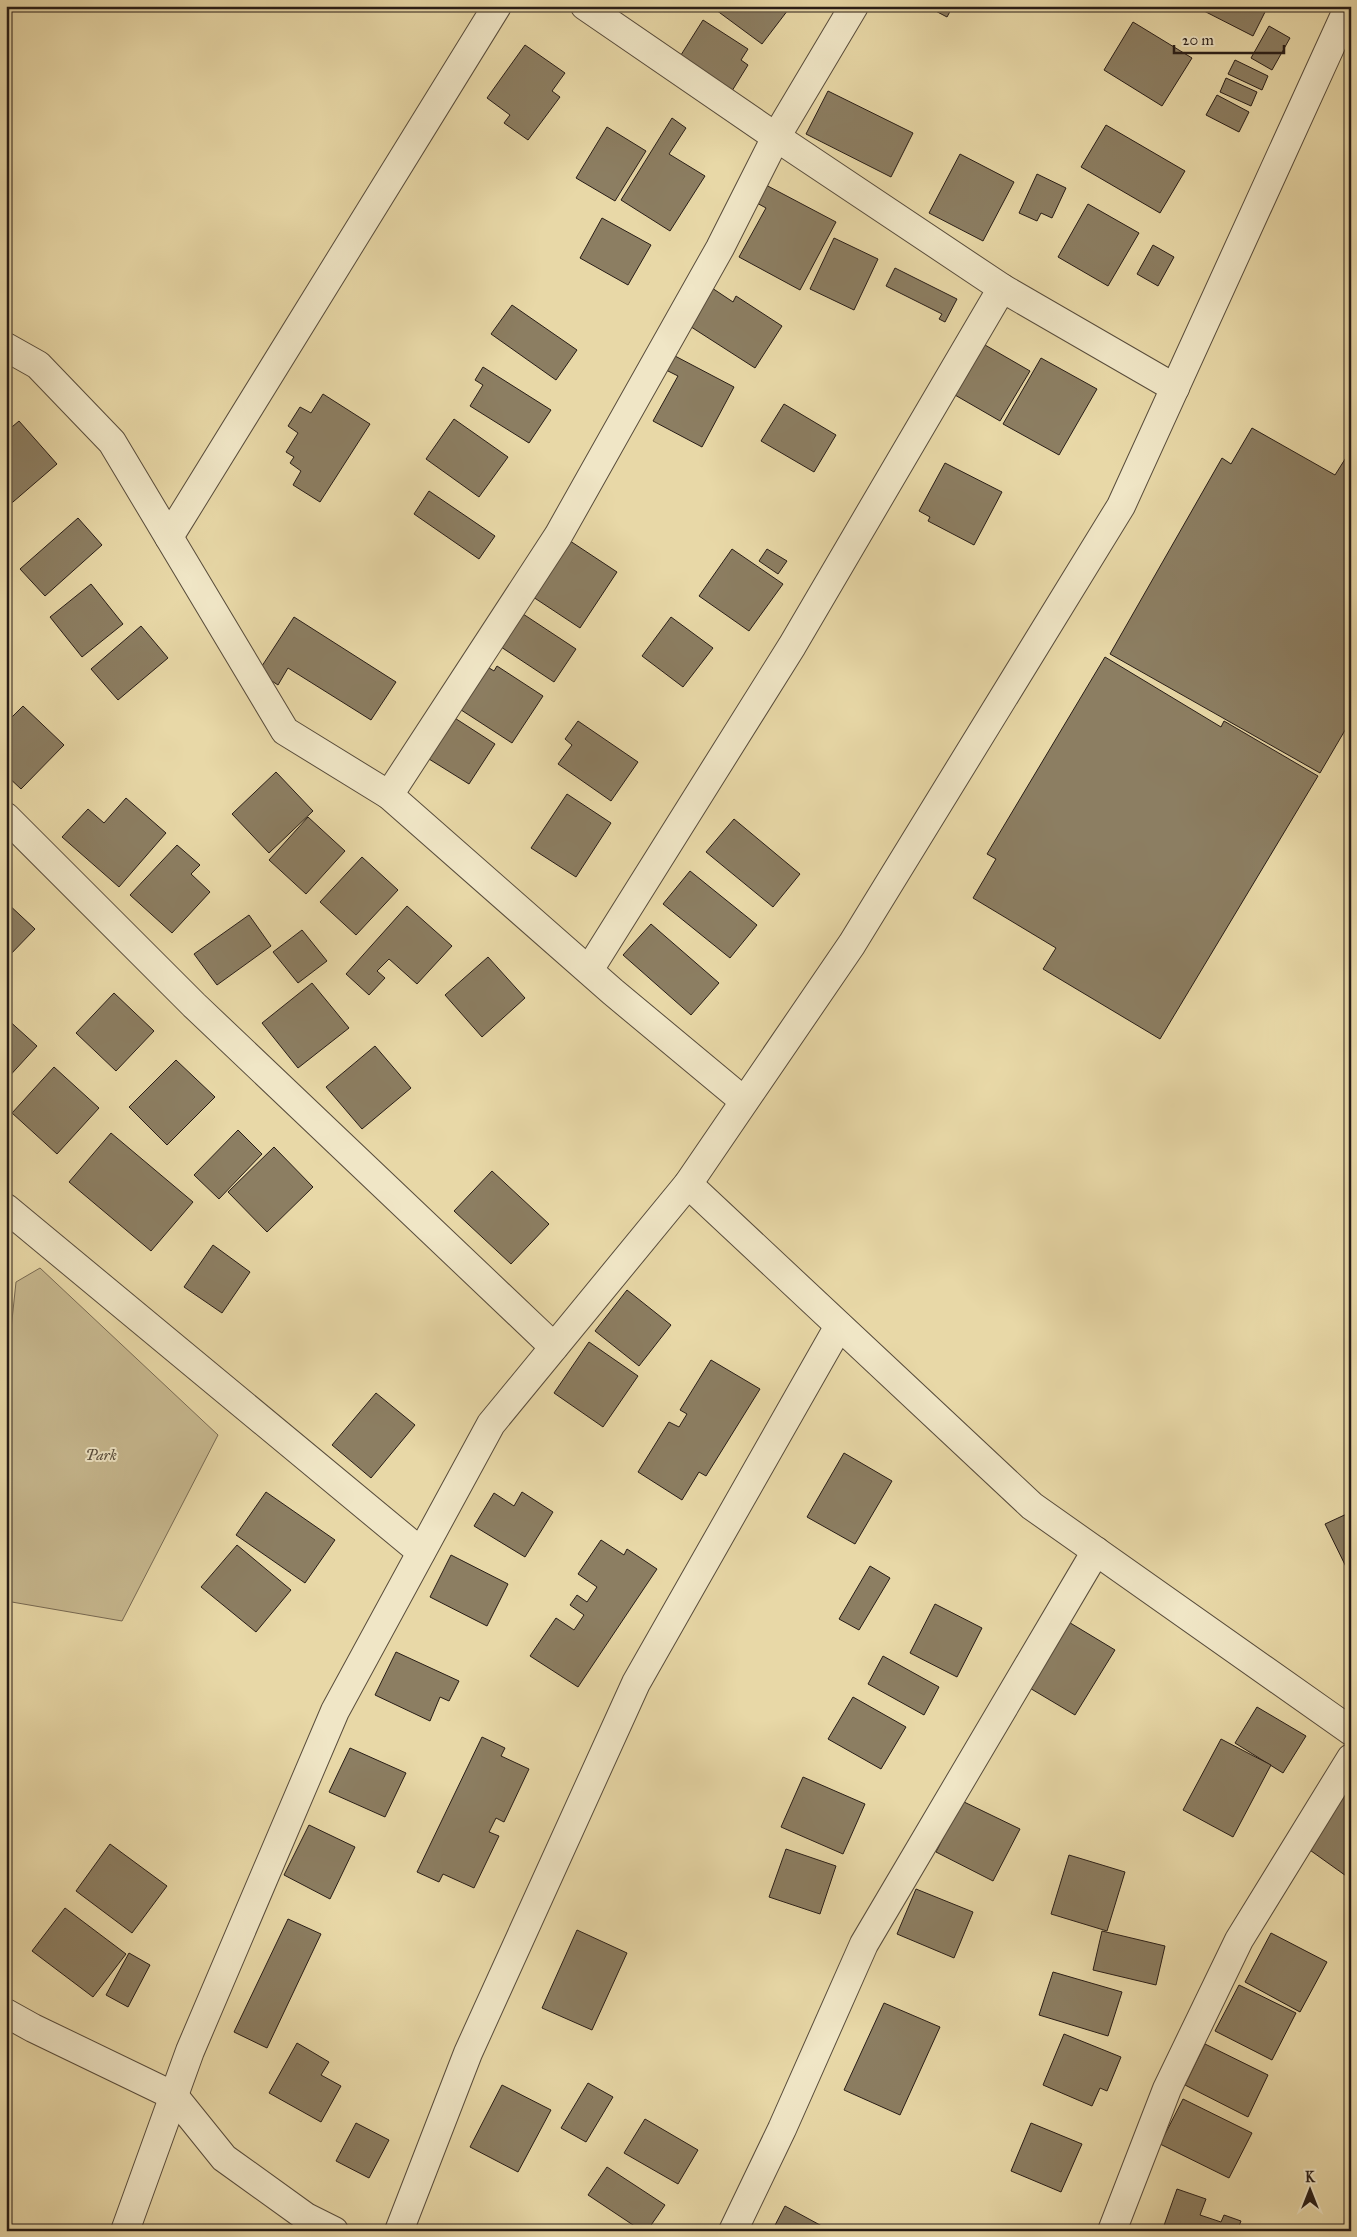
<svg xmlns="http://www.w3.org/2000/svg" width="1357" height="2237" font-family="'IM FELL Great Primer',serif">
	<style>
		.green { fill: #c7b88f; stroke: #786a53 }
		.building { fill: #8c7e62; stroke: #281d17 }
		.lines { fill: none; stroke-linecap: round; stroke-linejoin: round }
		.minor-casing { stroke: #584c3b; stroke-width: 30 }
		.minor { stroke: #f0e6c6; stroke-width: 28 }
		.labels { text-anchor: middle; stroke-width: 4; stroke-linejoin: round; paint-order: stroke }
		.park-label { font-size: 15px; font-style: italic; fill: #584c3b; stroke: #f0e6c6 }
	</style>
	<rect width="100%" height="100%" fill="#e8d8a7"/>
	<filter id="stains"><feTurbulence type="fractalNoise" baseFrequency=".004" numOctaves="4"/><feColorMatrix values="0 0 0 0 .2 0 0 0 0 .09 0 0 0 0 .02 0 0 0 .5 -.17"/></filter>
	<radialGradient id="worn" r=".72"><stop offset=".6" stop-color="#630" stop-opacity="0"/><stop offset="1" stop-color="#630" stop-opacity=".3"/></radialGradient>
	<path class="green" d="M40,1268L218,1435L122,1621L6,1601V1377L16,1282Z"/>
	<g class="building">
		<path d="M719,6H791L762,44L716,10Z"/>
		<path d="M926,6H953L947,17Z"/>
		<path d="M1207,6H1268L1253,36L1204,11Z"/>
		<path d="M703,20L748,49L741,60L748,65L727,99L674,66Z"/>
		<path d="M1133,22L1192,58L1162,106L1104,70Z"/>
		<path d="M1269,26L1290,38L1272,70L1251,58Z"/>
		<path d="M525,45L565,73L552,91L560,97L528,140L504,123L510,115L487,98Z"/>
		<path d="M1235,60L1268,76L1262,90L1228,74Z"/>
		<path d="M1226,78L1257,92L1251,106L1220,92Z"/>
		<path d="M828,91L913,133L891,177L806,134Z"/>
		<path d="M1217,95L1249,112L1239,132L1206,115Z"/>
		<path d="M672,118L686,128L669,154L705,176L670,231L621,200Z"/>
		<path d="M1106,125L1185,171L1160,213L1081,167Z"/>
		<path d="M607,127L646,151L615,201L576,178Z"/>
		<path d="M960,154L1014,182L983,241L929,213Z"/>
		<path d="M1037,174L1066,188L1052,218L1041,213L1037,221L1019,213Z"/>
		<path d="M764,184L836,222L800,290L739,257L766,208L755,202Z"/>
		<path d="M1088,204L1139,233L1108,286L1058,257Z"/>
		<path d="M602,218L651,245L628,285L580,258Z"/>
		<path d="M834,238L878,259L854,310L810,289Z"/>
		<path d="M1153,245L1174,257L1158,286L1137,274Z"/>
		<path d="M895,268L957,299L945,322L939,319L942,314L886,286Z"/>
		<path d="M709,286L733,302L736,296L782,326L755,368L685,323Z"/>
		<path d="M512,305L577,350L556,380L491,334Z"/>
		<path d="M985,345L1030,371L1000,421L955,395Z"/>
		<path d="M675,356L734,387L702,447L653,421L678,376L666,370Z"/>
		<path d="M1041,358L1097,389L1059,455L1003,424Z"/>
		<path d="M483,367L551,410L529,443L470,406L483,385L475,380Z"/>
		<path d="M323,394L370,424L320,502L293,485L301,471L290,463L294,457L286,452L298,433L288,426L300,407L311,413Z"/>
		<path d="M784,404L836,435L814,472L761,441Z"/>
		<path d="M454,419L508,457L479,497L426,459Z"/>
		<path d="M19,421L57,464L6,508V432Z"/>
		<path d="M1252,428L1335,475L1347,456L1351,458V720L1320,773L1110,654L1222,458L1231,464Z"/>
		<path d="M945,463L1002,492L974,545L928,521L930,517L919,511Z"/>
		<path d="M429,491L495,536L479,559L414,514Z"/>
		<path d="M78,518L102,545L45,596L20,569Z"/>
		<path d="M561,535L617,572L580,628L524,591Z"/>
		<path d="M732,549L783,584L749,631L699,596Z"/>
		<path d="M767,549L787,561L778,574L759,561Z"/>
		<path d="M91,584L123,624L82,657L50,617Z"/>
		<path d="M517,610L576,649L554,682L495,643Z"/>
		<path d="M294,617L396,682L371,720L288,668L278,685L258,672Z"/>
		<path d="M671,617L713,648L683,687L642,656Z"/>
		<path d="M141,626L168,658L118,700L91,669Z"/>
		<path d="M1105,657L1221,727L1224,721L1318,776L1160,1039L1043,969L1056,948L973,898L996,859L987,854Z"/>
		<path d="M478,661L494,671L497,666L543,696L512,743L455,706Z"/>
		<path d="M23,706L64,745L21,789L6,775V723Z"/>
		<path d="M447,713L495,744L469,784L421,754Z"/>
		<path d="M578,721L638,762L611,801L558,764L572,745L565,739Z"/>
		<path d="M276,772L313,811L269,853L232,814Z"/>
		<path d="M567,794L611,823L576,877L531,848Z"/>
		<path d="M126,798L166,833L119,887L62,837L88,809L104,823Z"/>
		<path d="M308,817L345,851L306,894L269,860Z"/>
		<path d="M734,819L800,874L773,907L706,852Z"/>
		<path d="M177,845L200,865L191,874L210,892L172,933L130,895Z"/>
		<path d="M362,857L398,890L356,935L320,902Z"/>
		<path d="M690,871L757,925L730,958L663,904Z"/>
		<path d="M6,902L35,929L6,959Z"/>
		<path d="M407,906L452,946L417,984L389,959L377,971L385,978L369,995L346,974Z"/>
		<path d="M249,915L271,946L217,985L194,954Z"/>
		<path d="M651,924L719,983L691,1015L623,955Z"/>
		<path d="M302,930L327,961L298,983L273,952Z"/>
		<path d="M488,957L525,998L482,1037L445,995Z"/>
		<path d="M312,983L349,1028L298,1068L262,1023Z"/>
		<path d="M114,993L154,1031L116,1071L76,1033Z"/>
		<path d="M6,1018L37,1046L6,1080Z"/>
		<path d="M375,1046L411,1088L362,1129L326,1087Z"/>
		<path d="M176,1060L215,1097L167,1145L129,1107Z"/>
		<path d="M54,1067L99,1108L57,1154L12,1113Z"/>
		<path d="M238,1130L262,1154L219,1199L194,1175Z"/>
		<path d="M111,1133L193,1202L151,1251L69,1182Z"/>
		<path d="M274,1147L313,1187L267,1232L228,1192Z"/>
		<path d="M492,1171L549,1224L511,1264L454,1211Z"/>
		<path d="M213,1245L250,1272L222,1313L184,1287Z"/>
		<path d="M627,1290L671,1325L639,1366L595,1331Z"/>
		<path d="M589,1342L638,1376L603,1427L554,1393Z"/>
		<path d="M711,1360L760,1389L706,1476L699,1472L682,1500L638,1472L669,1422L679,1427L687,1414L680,1410Z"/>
		<path d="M376,1393L415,1425L371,1478L332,1445Z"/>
		<path d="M844,1453L892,1481L855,1544L807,1517Z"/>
		<path d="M266,1492L335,1540L305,1583L236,1535Z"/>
		<path d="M522,1492L553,1512L525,1557L474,1526L494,1493L514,1506Z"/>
		<path d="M1351,1512V1577L1325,1524Z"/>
		<path d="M601,1540L624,1555L627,1549L657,1569L578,1687L530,1656L556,1618L574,1630L584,1615L570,1605L577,1595L587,1602L597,1587L578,1574Z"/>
		<path d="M237,1545L291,1590L256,1632L201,1587Z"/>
		<path d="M451,1555L508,1584L487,1626L430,1597Z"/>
		<path d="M870,1566L890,1578L859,1630L839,1619Z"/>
		<path d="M935,1604L982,1628L957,1677L910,1653Z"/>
		<path d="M1062,1618L1115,1650L1075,1715L1023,1684Z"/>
		<path d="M396,1652L459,1681L449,1701L440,1697L430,1721L375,1695Z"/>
		<path d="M883,1656L939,1687L924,1715L868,1684Z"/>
		<path d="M853,1697L906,1727L881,1769L828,1739Z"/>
		<path d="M1257,1707L1306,1736L1283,1773L1235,1743Z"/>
		<path d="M482,1737L505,1748L501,1756L529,1769L504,1822L496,1818L489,1832L499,1836L474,1888L443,1874L439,1882L417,1872Z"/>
		<path d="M1221,1739L1271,1765L1233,1837L1183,1810Z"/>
		<path d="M350,1748L406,1773L385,1817L329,1792Z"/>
		<path d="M803,1777L865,1804L843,1854L781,1827Z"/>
		<path d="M1349,1790L1351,1792L1349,1878L1307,1848Z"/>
		<path d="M962,1801L1020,1829L993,1881L936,1852Z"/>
		<path d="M309,1825L355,1847L330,1899L284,1875Z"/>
		<path d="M110,1844L167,1886L132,1933L76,1891Z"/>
		<path d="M786,1849L836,1866L820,1914L769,1897Z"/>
		<path d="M1069,1855L1125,1872L1107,1931L1051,1914Z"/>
		<path d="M916,1889L973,1912L954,1958L897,1934Z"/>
		<path d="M65,1908L126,1954L93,1997L32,1951Z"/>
		<path d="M288,1919L321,1934L267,2048L234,2032Z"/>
		<path d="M577,1930L627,1953L592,2030L542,2008Z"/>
		<path d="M1102,1931L1165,1946L1156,1985L1093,1970Z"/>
		<path d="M1271,1933L1327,1962L1300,2012L1245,1982Z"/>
		<path d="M129,1953L150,1965L128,2007L106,1995Z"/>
		<path d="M1053,1972L1122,1992L1108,2036L1039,2015Z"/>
		<path d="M1239,1985L1296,2013L1272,2060L1215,2031Z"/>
		<path d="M884,2003L940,2027L900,2115L844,2090Z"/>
		<path d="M1064,2034L1121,2057L1107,2091L1100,2088L1092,2106L1043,2085Z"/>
		<path d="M297,2043L329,2062L321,2075L341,2086L321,2122L269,2093Z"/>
		<path d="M1205,2044L1268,2075L1248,2117L1185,2085Z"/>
		<path d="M588,2083L613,2097L586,2142L561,2128Z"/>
		<path d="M502,2085L551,2110L518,2172L470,2147Z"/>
		<path d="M1183,2099L1252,2133L1229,2178L1160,2144Z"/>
		<path d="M645,2119L698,2150L678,2184L624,2153Z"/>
		<path d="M356,2123L389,2140L369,2178L336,2161Z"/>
		<path d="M1031,2123L1082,2144L1061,2192L1011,2171Z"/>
		<path d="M607,2167L665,2205L647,2231H642L588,2195Z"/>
		<path d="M1177,2189L1206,2199L1200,2215L1221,2222L1224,2215L1241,2221L1237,2231H1162Z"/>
		<path d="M785,2206L831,2231H772Z"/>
	</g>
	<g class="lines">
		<g class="minor-casing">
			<g id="minor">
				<path d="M1002,288L1175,388"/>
				<path d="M6,347L38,365L112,442L285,731L389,795L613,992L744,1101"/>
				<path d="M169,537L497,6"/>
				<path d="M389,795L558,536L720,248L776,137L585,6"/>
				<path d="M6,817L194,1005L554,1347"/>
				<path d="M589,970L792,646L1002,288L776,137L854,6"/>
				<path d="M688,1184L1032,1506L1351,1731"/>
				<path d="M6,1208L421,1552"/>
				<path d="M6,2013L33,2028L174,2096L224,2158L306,2217L334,2231"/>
				<path d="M125,2231L190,2051L335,1711L491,1424L688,1184L852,944L1121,506L1349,6"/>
				<path d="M399,2231L468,2053L636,1683L839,1326"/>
				<path d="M733,2231L782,2129L864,1944L1096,1551"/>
				<path d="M1112,2231L1167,2089L1239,1940L1351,1758"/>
			</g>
		</g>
		<use href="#minor" class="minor"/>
	</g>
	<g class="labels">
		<g class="park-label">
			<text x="101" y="1460">Park</text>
		</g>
	</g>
	<rect width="1357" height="2237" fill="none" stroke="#e8d8a7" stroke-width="25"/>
	<rect x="8" y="8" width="1342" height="2222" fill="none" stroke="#281d17" stroke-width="2.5"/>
	<rect x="12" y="12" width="1332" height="2212" fill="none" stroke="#281d17"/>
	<g transform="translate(1310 2190)" stroke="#f0e6c6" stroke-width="4" paint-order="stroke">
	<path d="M0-4L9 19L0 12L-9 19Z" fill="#281d17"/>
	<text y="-8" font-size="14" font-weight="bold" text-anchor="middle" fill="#281d17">K</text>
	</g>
	<path d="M1174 45v8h110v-8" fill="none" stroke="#281d17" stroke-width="2.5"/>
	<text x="1182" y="45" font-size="15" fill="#281d17" stroke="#f0e6c6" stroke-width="4" paint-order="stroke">20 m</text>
	<rect width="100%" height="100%" filter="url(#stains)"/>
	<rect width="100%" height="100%" fill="url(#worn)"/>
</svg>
